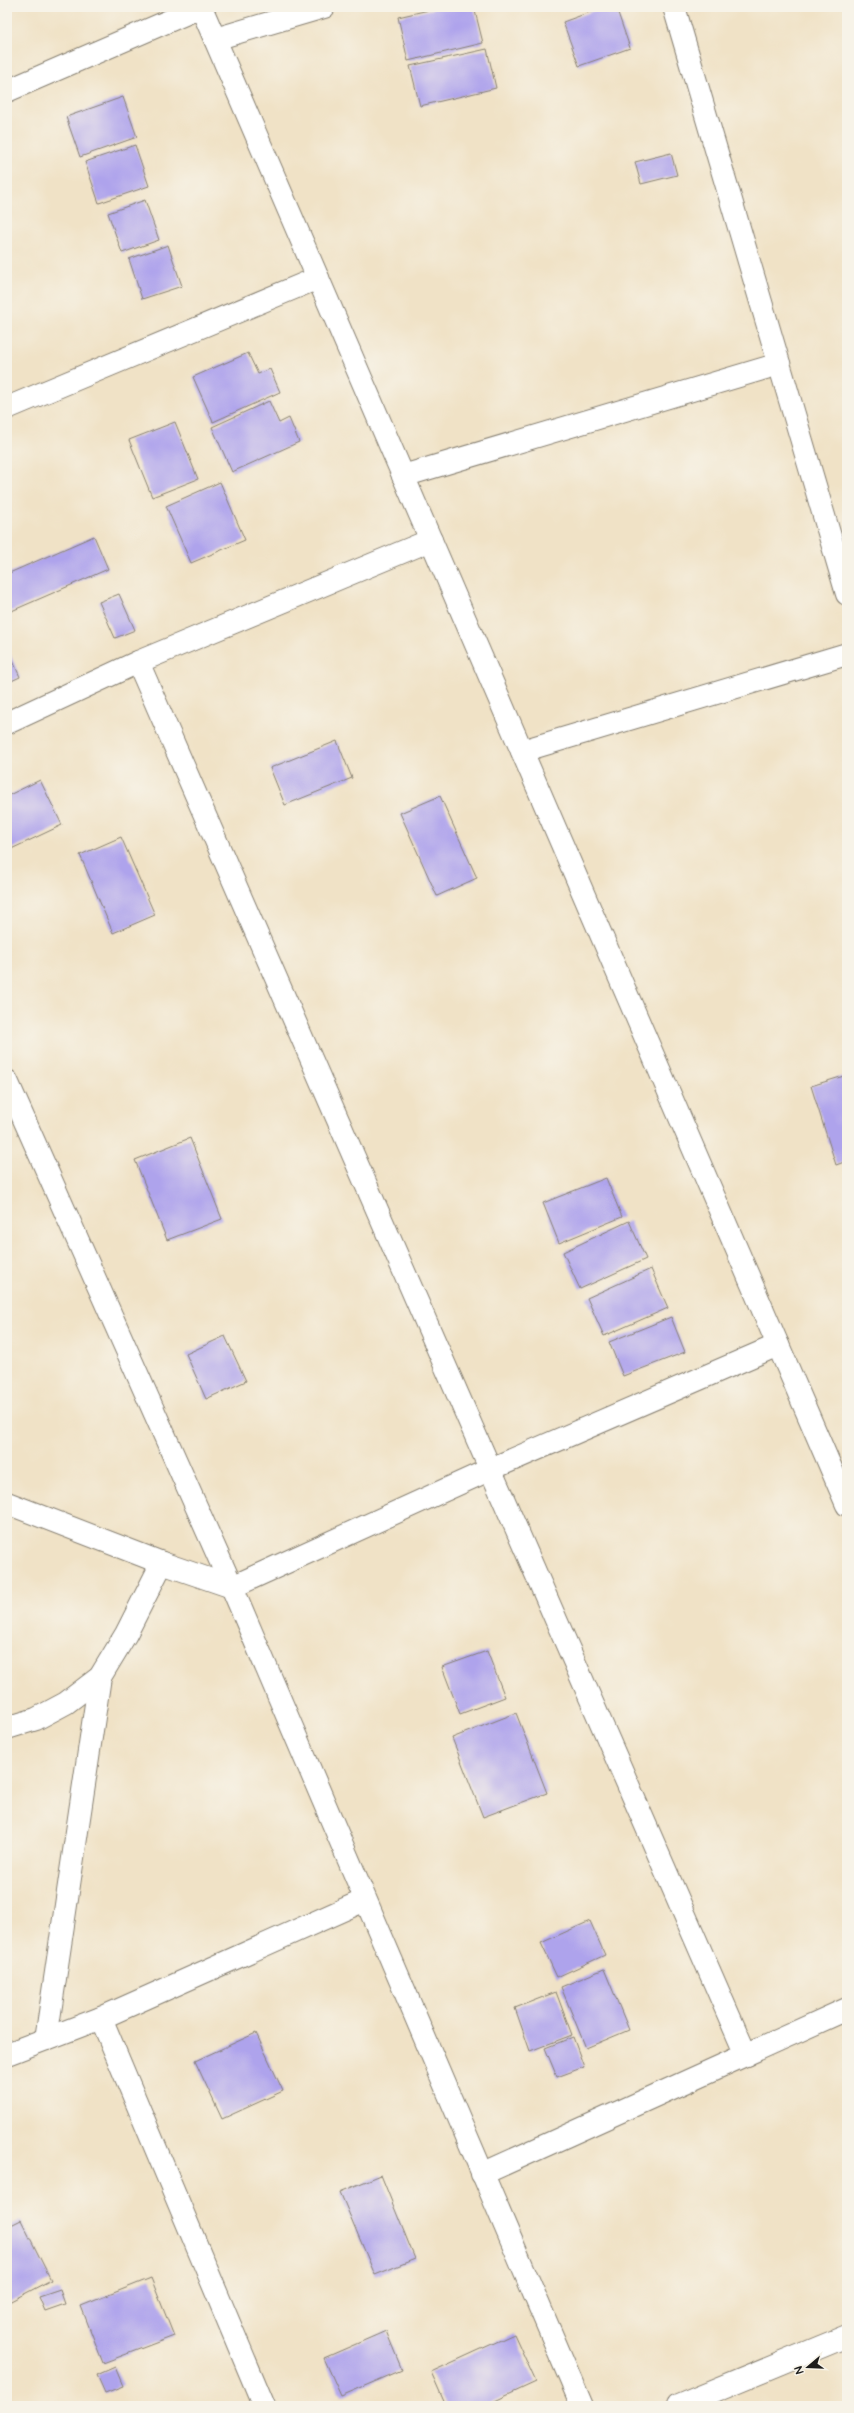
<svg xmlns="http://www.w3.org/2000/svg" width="854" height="2413" font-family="'Architects Daughter',sans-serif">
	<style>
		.building { fill: #aea3ec }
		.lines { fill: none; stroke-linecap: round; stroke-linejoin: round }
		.minor-casing { stroke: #867f71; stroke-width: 24 }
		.minor { stroke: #fff; stroke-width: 22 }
	</style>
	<rect width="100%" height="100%" fill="#f7f3e8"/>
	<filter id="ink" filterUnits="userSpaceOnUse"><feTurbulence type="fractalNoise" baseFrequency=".025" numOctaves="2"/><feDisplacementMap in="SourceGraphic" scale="8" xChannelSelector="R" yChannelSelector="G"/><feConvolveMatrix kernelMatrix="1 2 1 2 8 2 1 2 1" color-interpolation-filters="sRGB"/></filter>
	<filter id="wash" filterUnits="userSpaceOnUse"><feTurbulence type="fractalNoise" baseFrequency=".012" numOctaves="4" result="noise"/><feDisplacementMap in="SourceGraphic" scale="16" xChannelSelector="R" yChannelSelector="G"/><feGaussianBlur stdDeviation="0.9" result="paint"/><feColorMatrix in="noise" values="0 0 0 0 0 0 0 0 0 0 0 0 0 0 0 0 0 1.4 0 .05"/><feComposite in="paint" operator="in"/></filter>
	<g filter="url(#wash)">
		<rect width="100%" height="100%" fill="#f0e2c6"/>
		<g id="blocks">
			<g class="building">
				<path d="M442,7H474L483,43L408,61L398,17Z"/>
				<path d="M604,7H616L630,48L579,66L563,22Z"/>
				<path d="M487,49L496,88L420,106L410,66Z"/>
				<path d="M123,97L137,137L80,157L66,117Z"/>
				<path d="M135,145L149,186L99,203L85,162Z"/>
				<path d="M671,153L677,175L641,184L635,162Z"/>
				<path d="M145,200L159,240L122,253L108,213Z"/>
				<path d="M168,245L182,286L142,299L129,259Z"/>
				<path d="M248,353L258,374L270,369L280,392L213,422L193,377Z"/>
				<path d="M269,401L279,423L289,418L299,442L232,472L212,427Z"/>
				<path d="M175,422L198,479L152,497L129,440Z"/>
				<path d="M220,482L245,540L191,563L166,506Z"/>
				<path d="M94,536L108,569L7,613V574Z"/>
				<path d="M119,594L135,630L115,638L99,602Z"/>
				<path d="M7,647L20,677L7,683Z"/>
				<path d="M337,741L352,778L285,805L270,768Z"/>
				<path d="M40,780L62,825L7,851V796Z"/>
				<path d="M440,796L477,878L437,896L400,813Z"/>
				<path d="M121,837L155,915L113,933L80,855Z"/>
				<path d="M847,1075V1161L836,1165L811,1086Z"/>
				<path d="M190,1138L222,1219L167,1240L135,1160Z"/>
				<path d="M606,1178L622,1217L559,1243L543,1203Z"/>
				<path d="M629,1221L646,1259L580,1289L563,1252Z"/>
				<path d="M651,1269L668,1308L604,1336L587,1298Z"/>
				<path d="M671,1317L685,1352L623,1376L609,1342Z"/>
				<path d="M225,1336L246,1381L206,1399L186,1354Z"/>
				<path d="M487,1651L505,1697L460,1714L442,1667Z"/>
				<path d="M516,1713L547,1793L483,1817L452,1738Z"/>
				<path d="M590,1921L605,1955L557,1977L541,1943Z"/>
				<path d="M604,1969L629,2030L586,2048L561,1987Z"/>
				<path d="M556,1992L572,2035L530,2051L515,2008Z"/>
				<path d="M256,2033L283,2091L222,2119L195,2061Z"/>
				<path d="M573,2037L584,2067L557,2077L545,2048Z"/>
				<path d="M381,2175L415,2259L375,2275L340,2192Z"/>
				<path d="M21,2220L51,2280L7,2303V2227Z"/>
				<path d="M151,2278L174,2336L103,2363L81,2306Z"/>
				<path d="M60,2290L65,2304L45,2311L39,2297Z"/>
				<path d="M386,2331L402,2370L341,2396L324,2358Z"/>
				<path d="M514,2334L536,2382L484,2406H446L431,2372Z"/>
				<path d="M115,2367L123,2386L105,2393L97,2375Z"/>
			</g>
		</g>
	</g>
	<g filter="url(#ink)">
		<use href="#blocks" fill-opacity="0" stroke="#867f71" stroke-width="1"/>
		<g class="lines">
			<g class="minor-casing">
				<g id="minor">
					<path d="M201,7L847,1505"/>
					<path d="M674,7L847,594"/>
					<path d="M215,39L324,7"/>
					<path d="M7,91L201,7"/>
					<path d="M7,408L318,278"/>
					<path d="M403,476L779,364"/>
					<path d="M138,662L746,2055"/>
					<path d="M7,723L138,662L431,540"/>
					<path d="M522,751L847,654"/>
					<path d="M7,1081L232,1587L582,2406"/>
					<path d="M7,1503L162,1563L232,1587L491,1469L778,1345"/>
					<path d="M7,1728L36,1719L66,1703L100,1677L126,1634L162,1563"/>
					<path d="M101,2018L264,2406"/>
					<path d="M46,2039L100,1677"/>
					<path d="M7,2054L101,2018L365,1900"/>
					<path d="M482,2174L847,2009"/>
					<path d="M678,2406L847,2336"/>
				</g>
			</g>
			<use href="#minor" class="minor"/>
		</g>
	</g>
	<rect width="854" height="2413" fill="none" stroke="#f7f3e8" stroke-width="24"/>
	<g transform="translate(808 2367) rotate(251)" stroke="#f7f3e8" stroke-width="3" paint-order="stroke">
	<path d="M0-3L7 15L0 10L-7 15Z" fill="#1c1c1c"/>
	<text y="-6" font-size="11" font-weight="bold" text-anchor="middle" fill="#1c1c1c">N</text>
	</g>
</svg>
